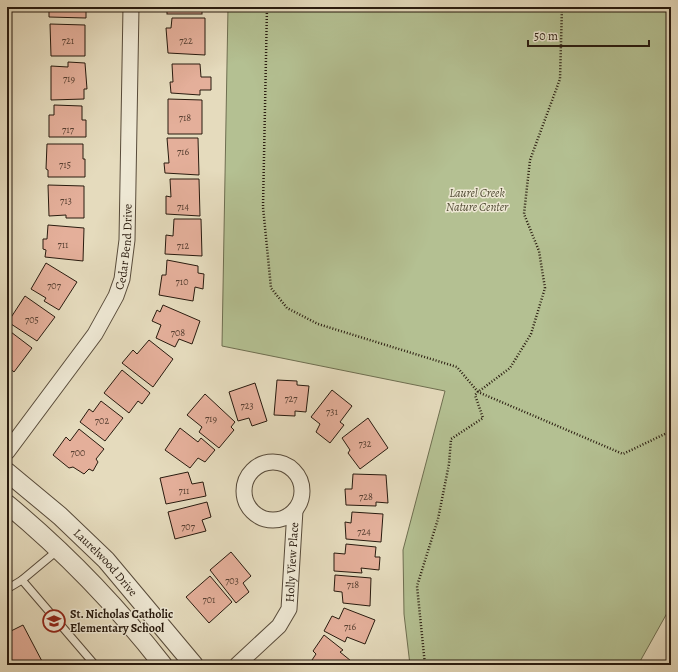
<svg xmlns="http://www.w3.org/2000/svg" width="678" height="672" font-family="Alegreya,serif">
	<style>
		.green { fill: #b4c092; stroke: #6e6e50 }
		.building { fill: #e4af9a; stroke: #291b0f }
		.lines { fill: none; stroke-linecap: round; stroke-linejoin: round }
		.service-casing { stroke: #584b3a; stroke-width: 9 }
		.minor-casing { stroke: #584b3a; stroke-width: 17 }
		.tertiary-casing { stroke: #584b3a; stroke-width: 20 }
		.path { stroke: #291b0f; stroke-width: 2.5; stroke-dasharray: 1 2; stroke-linecap: butt }
		.service { stroke: #eee8d4; stroke-width: 7 }
		.minor { stroke: #eee8d4; stroke-width: 15 }
		.tertiary { stroke: #eee8d4; stroke-width: 18 }
		.labels { text-anchor: middle; stroke-width: 3; stroke-linejoin: round; paint-order: stroke }
		.number-label { font-size: 10px; fill: #584032 }
		.park-label { font-size: 12px; font-style: italic; fill: #534d36; stroke: #eee8d4 }
		.street-label { font-size: 12px; fill: #291b0f; stroke: #eee8d4 }
		.poi-label { font-size: 12px; font-weight: bold; fill: #291b0f; stroke: #eee8d4; text-anchor: start }
	</style>
	<rect width="100%" height="100%" fill="#e5dbbd"/>
	<filter id="stains"><feTurbulence type="fractalNoise" baseFrequency=".005" numOctaves="4"/><feColorMatrix values="0 0 0 0 .2 0 0 0 0 .09 0 0 0 0 .02 0 0 0 .5 -.17"/></filter>
	<radialGradient id="worn" r=".72"><stop offset=".6" stop-color="#630" stop-opacity="0"/><stop offset="1" stop-color="#630" stop-opacity=".3"/></radialGradient>
	<path class="green" d="M228,7H671V606L638,665H410L404,614L403,550L445,391L222,346Z"/>
	<g class="building">
		<path d="M49,7H86V18L49,17Z"/>
		<rect x="167" y="7" width="35" height="7"/>
		<path d="M172,18H205V55L168,53L166,28H171Z"/>
		<path d="M50,24L85,25V56H51Z"/>
		<path d="M68,62L85,63L87,89H84V99L51,100V66L68,67Z"/>
		<path d="M172,64H200L201,77H211V90H200V95L171,93L170,82H173Z"/>
		<path d="M168,99L202,100V134H168Z"/>
		<path d="M54,105L82,106V120H86V137H49V115H54Z"/>
		<path d="M167,138H198L199,175L165,173L164,163H169Z"/>
		<path d="M47,144H83V159H85V177H48V170L46,169Z"/>
		<path d="M170,179H199L200,216L166,214V196L171,197Z"/>
		<path d="M48,185L84,186V218H66V215L49,216Z"/>
		<path d="M174,219H201L202,256L165,254L166,235L173,236Z"/>
		<path d="M48,225L84,228L83,261L45,257L46,250L43,249V239H47Z"/>
		<path d="M167,260L198,266V273L204,274L203,289L195,287L193,301L159,295L162,275H166Z"/>
		<path d="M46,263L77,282L59,310L44,301L46,298L31,289Z"/>
		<path d="M25,296L55,317L37,341L8,322Z"/>
		<path d="M163,305L200,321L192,344L179,339L175,347L156,338L161,325L152,321L157,310L160,312Z"/>
		<path d="M7,329L32,348L14,372L7,366Z"/>
		<path d="M149,340L173,359L153,387L122,363L133,350L137,354Z"/>
		<path d="M122,370L150,393L142,404L138,401L129,413L104,393Z"/>
		<path d="M277,380L297,381V385L309,386L306,412L295,411V416L274,415Z"/>
		<path d="M255,383L267,421L252,426L249,418L238,421L229,392Z"/>
		<path d="M332,390L352,406L340,422L344,425L330,443L316,432L320,424L311,417Z"/>
		<path d="M205,394L235,422L231,427L234,430L219,448L199,432L202,427L187,415Z"/>
		<path d="M101,401L123,418L105,441L80,422L89,409L93,412Z"/>
		<path d="M368,418L388,448L360,469L348,453L350,450L342,438Z"/>
		<path d="M180,428L198,442L201,438L215,450L205,462L198,458L190,468L165,450Z"/>
		<path d="M79,429L104,449L96,459L98,462L93,471L89,469L84,474L73,467L69,468L53,455L66,437L70,441Z"/>
		<path d="M188,472L192,484L203,482L206,496L166,504L160,478Z"/>
		<path d="M353,474L386,475L388,503L376,502V506L346,505L345,489H352Z"/>
		<path d="M207,502L211,517L202,520L206,531L175,539L168,512Z"/>
		<path d="M352,512L383,514L381,542L346,539L345,522L351,523Z"/>
		<path d="M346,544L376,547L375,557H380L379,570L361,568L362,573L334,571V553L345,554Z"/>
		<path d="M231,552L251,576L243,583L249,592L236,603L210,570Z"/>
		<path d="M335,575L371,578L370,606L343,603L342,592L334,591Z"/>
		<path d="M210,576L232,602L209,623L186,597Z"/>
		<path d="M344,608L375,620L365,644L347,637L345,642L324,631L332,616L339,619Z"/>
		<path d="M23,625L44,665H7V633Z"/>
		<path d="M324,635L343,650L340,652L356,665H313L310,663L316,654L313,651Z"/>
	</g>
	<g class="lines">
		<g class="service-casing">
			<g id="service">
				<path d="M22,580L95,665"/>
				<path d="M7,589L22,580L58,550"/>
			</g>
		</g>
		<g class="minor-casing">
			<g id="minor">
				<path id="s1" d="M7,452L95,334L116,296L122,279L127,240L131,7"/>
				<circle cx="273" cy="491" r="29"/>
				<path id="s2" d="M237,665L279,626L289,609L295,510"/>
			</g>
		</g>
		<g class="tertiary-casing">
			<g id="tertiary">
				<path id="s3" d="M7,472L60,516L106,560L194,665"/>
				<path d="M7,504C65,552 117,606 163,665"/>
			</g>
		</g>
		<g class="path">
			<path d="M267,7L263,207L271,288L287,308L318,324L457,367L478,392L510,368L531,334L545,288L539,251L524,214L530,160L560,79L562,7"/>
			<path d="M425,665L417,586L438,519L449,464L451,439L483,418L475,395L478,392L623,454L671,431"/>
		</g>
		<use href="#service" class="service"/>
		<use href="#minor" class="minor"/>
		<use href="#tertiary" class="tertiary"/>
	</g>
	<defs>
		<g id="school-ring" transform="scale(1.15)"><circle r="9.5" fill="#eee8d4" stroke="#8f2418" stroke-width="1.5"/><path d="M0-5L7-2L0 1L-7-2ZM-4 1L0 2.5L4 1V4Q0 6-4 4Z" fill="#8f2418"/></g>
	</defs>
	<g fill-rule="evenodd">
		<use href="#school-ring" x="54" y="621"/>
	</g>
	<g class="labels">
		<g class="number-label">
			<text x="68" y="44">721</text>
			<text x="186" y="44">722</text>
			<text x="69" y="82">719</text>
			<text x="185" y="121">718</text>
			<text x="68" y="133">717</text>
			<text x="183" y="155">716</text>
			<text x="65" y="168">715</text>
			<text x="66" y="204">713</text>
			<text x="183" y="210">714</text>
			<text x="63" y="248">711</text>
			<text x="183" y="249">712</text>
			<text x="182" y="285">710</text>
			<text x="54" y="289">707</text>
			<text x="32" y="323">705</text>
			<text x="178" y="336">708</text>
			<text x="291" y="402">727</text>
			<text x="247" y="409">723</text>
			<text x="332" y="415">731</text>
			<text x="211" y="422">719</text>
			<text x="102" y="424">702</text>
			<text x="365" y="447">732</text>
			<text x="78" y="456">700</text>
			<text x="184" y="494">711</text>
			<text x="366" y="500">728</text>
			<text x="188" y="530">707</text>
			<text x="364" y="535">724</text>
			<text x="232" y="584">703</text>
			<text x="353" y="588">718</text>
			<text x="209" y="603">701</text>
			<text x="350" y="630">716</text>
		</g>
		<g class="park-label">
			<text x="477" y="197">Laurel Creek<tspan x="477" dy="14">Nature Center</tspan></text>
		</g>
		<g class="street-label">
			<text dy="4" stroke="none"><textPath href="#s1" startOffset="241">Cedar Bend Drive</textPath></text>
			<text dy="4" stroke="none"><textPath href="#s2" startOffset="124">Holly View Place</textPath></text>
			<text dy="4" stroke="none"><textPath href="#s3" startOffset="134">Laurelwood Drive</textPath></text>
		</g>
		<g class="poi-label">
			<text x="70" y="618">St. Nicholas Catholic<tspan x="70" dy="14">Elementary School</tspan></text>
		</g>
	</g>
	<rect width="678" height="672" fill="none" stroke="#e5dbbd" stroke-width="24"/>
	<rect x="8" y="8" width="662" height="656" fill="none" stroke="#291b0f" stroke-width="2"/>
	<rect x="12" y="12" width="654" height="648" fill="none" stroke="#291b0f"/>
	<path d="M528 40v6h121v-6" fill="none" stroke="#291b0f" stroke-width="2"/>
	<text x="534" y="40" font-size="12" fill="#291b0f" stroke="#eee8d4" stroke-width="3" paint-order="stroke">50 m</text>
	<rect width="100%" height="100%" filter="url(#stains)"/>
	<rect width="100%" height="100%" fill="url(#worn)"/>
</svg>
